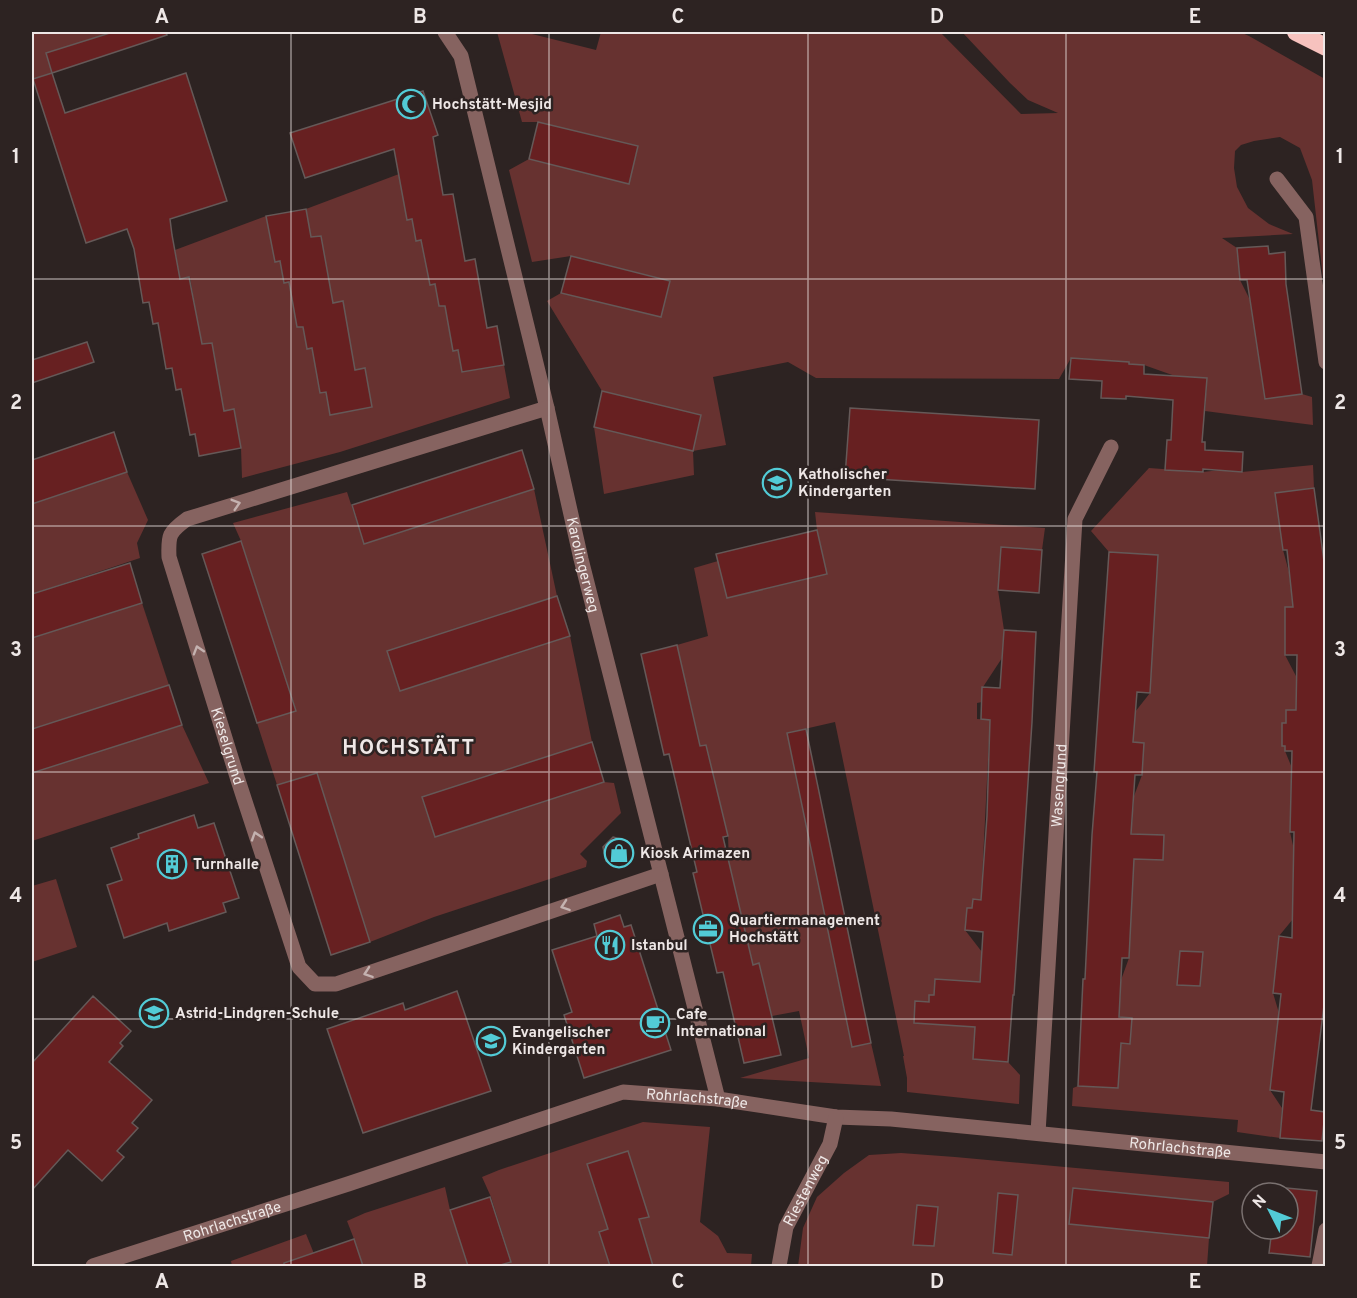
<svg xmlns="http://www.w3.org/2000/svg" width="1357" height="1298" font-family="Overpass,sans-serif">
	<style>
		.green { fill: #673230 }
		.building { fill: #672021; stroke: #655958; stroke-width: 1.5 }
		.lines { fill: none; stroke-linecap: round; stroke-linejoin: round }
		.street { stroke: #866360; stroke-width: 15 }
		.highway { stroke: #f7c2be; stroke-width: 18 }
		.oneway { stroke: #c4b2b0 }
		.grid { fill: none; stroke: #eee7e6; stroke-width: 1.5; stroke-opacity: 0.55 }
		.labels { text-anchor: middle; stroke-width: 5; stroke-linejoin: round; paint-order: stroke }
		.poi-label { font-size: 15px; font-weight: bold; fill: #eee7e6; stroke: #2d2322; text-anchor: start }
		.street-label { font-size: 15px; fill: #eee7e6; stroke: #2d2322 }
		.district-label { font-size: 21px; font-weight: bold; letter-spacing: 1.5px; fill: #eee7e6; stroke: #2d2322 }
		.neatline { fill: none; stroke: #eee7e6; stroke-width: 2 }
		.grid-label { font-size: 20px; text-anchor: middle; font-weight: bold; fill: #eee7e6 }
	</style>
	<rect width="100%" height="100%" fill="#2d2322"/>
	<g class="green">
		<path d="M32,32H113L46,53L52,73L33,79L32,75Z"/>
		<path d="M497,32H524L596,50L601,32H940L1021,114L1058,113L1028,100L1010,83L962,32H1240L1249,36L1325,79V296L1312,180L1300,148L1280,137L1254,141L1241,145L1235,151L1234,168L1237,187L1248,208L1269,224L1293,234L1222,238L1237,248L1240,280L1250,300L1265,399L1302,394L1312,397L1313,425L1205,411L1207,378L1175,376L1144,365L1129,364L1128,362L1071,358L1059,379L816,378L788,362L713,377L726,445L693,451L694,475L604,494L594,427L643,439L700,416L602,391L547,301L561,293L661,317L670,281L571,256L532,262L509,170L529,159L629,183L638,147L538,122H522Z"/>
		<path d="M399,174L407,219H412L421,240L430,285L435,284L439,306H445L453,351L458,350L462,372L504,365L510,398L340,452L242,478L241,448L234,409L224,411L212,343L201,344L190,277L180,279L175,250L266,216L275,261H280L284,283L289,282L297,327H303L307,348H312L320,393L326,392L330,414L372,407L365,368L355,370L333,303L321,236L311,237L306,209Z"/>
		<path d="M1313,465L1314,488L1276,493L1283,550L1289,572L1293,607L1285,608V655L1297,678L1296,710L1286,711V723L1282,745L1285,746V751L1292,768L1290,832L1294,850L1293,919L1279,936L1273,993L1279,1013L1270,1090L1282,1108L1280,1138L1237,1132L1238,1120L1072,1106L1073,1088L1078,1086L1118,1088L1121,1043L1130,1044L1132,1018L1119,1017L1121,980L1129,958L1131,838L1134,796L1142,775L1144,743L1133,742L1135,712L1150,693L1158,555L1109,552L1091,531L1149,468L1203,472L1220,470L1242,472Z"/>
		<path d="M127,472L148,520L137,543L140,558L32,594V504Z"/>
		<path d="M534,489L557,596L387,652L400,691L570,636L592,742L422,798L435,837L604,782L614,783L621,813L580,854L587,861L586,867L434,917L370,942L317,773L277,785L257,723L296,710L241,541L233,523L347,492L364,544Z"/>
		<path d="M815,512L1045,528L1042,550L1001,548L998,590L1004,630L1002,658L983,687L982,702L977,703V719L996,720L989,740L981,900L973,899L972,908H967L965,930L982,952L973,1059L1008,1062L1020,1075L1019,1104L907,1092V1078L903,1056H904L835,722L787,733L829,934L848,930L852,952L833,957L852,1047L871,1043L881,1086L740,1078L809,1058L799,1011L772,1016L759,964L753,965L729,864L728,836L706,745L700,746L677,645L708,636L694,568L718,561L727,598L827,574L817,530Z"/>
		<path d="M142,603L169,685L32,729V638Z"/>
		<path d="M182,725L209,783L32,841V773Z"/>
		<path d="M56,879L77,947L32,962V886Z"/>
		<path d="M643,1122L710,1127L700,1222L718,1236L727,1253L752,1254L751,1266H653L639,1219L628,1151L588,1164L608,1229L599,1233L610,1266H501V1265L511,1261L491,1197L482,1177L499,1170Z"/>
		<path d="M901,1153L955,1157L1229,1182V1194L1213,1202L1073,1188L1069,1224L1209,1238L1207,1266H798L803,1228L817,1197L844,1173L869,1155Z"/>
		<path d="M445,1187L450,1210L468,1266H363L354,1239L347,1221L365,1213Z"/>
		<path d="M306,1234L319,1266H232L231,1261Z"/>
	</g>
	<g class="building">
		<path d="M113,32H166L167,35L52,73L46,53Z"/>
		<path d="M52,73L65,113L186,73L227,201L170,219L172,235L180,279L189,277L202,344L212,343L224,411L234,409L241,448L199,456L195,434L190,435L181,389L176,390L172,368L166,369L158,323L153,324L149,302L143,303L134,249L127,229L86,243L33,79Z"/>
		<path d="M423,91L438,135L433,137L443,195L453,194L465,261L475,259L487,328L497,326L504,365L462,372L458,350L453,351L445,306H439L435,284L430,285L421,240L416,241L412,219L407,220L394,149L305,178L290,133Z"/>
		<path d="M538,122L638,146L629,184L529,159Z"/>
		<path d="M306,209L311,237L321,236L333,303L343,301L355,370L365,368L372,407L330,415L326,392L320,393L312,348L307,349L303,327H297L289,282L284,283L280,261L275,262L266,216Z"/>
		<path d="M1268,246L1269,254L1285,252L1286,284L1302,394L1265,399L1247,280H1240L1237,248Z"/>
		<path d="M571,256L670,281L661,317L561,293Z"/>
		<path d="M87,342L94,362L32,383V360Z"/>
		<path d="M1071,358L1129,362V364L1144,365V374L1207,378L1202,442H1205V450L1243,452L1242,472L1203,469V472L1165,470L1167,440H1171L1173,400L1126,396V399L1101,398L1102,381L1069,379Z"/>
		<path d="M602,391L701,415L693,451L594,427Z"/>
		<path d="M850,408L1039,420L1035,489L845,477Z"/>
		<path d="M114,432L127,472L32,504V460Z"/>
		<path d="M522,450L534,489L364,544L352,505Z"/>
		<path d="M1314,488L1326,576V989L1311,1110L1325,1112L1322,1141L1280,1138L1284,1092L1270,1090L1281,994L1273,993L1279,936L1292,938L1294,832H1290L1292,751H1285V746H1282V723H1286V710H1296L1297,655H1285V607H1293L1287,550H1283L1275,493Z"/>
		<path d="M817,530L827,574L727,598L716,554Z"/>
		<path d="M241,541L296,711L257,723L202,554Z"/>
		<path d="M1001,547L1042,550L1039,593L998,590Z"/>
		<path d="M1109,552L1158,555L1150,693L1137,692L1133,742L1144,743L1142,775H1135L1131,834L1164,835L1163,860L1134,859L1129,958H1122L1119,1017L1132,1018L1130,1044L1121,1043L1118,1088L1078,1086L1083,979H1085L1092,835L1097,772H1094Z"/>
		<path d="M130,563L142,603L32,638V594Z"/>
		<path d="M557,596L570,636L400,691L387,651Z"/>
		<path d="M1004,630L1036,632L1032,722L1014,995H1013L1008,1062L973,1059L975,1027L914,1023L915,1001L929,1002V995H934L935,979L980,982L983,932L965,930L967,908H972L973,899L981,900L987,816L990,720L981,719L982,687L1000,688Z"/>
		<path d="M677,645L700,746L706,745L728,836L723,837L753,965L759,963L781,1055L744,1063L723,972L717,973L693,873L697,872L669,754L664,755L641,654Z"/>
		<path d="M169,685L182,725L32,773V729Z"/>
		<path d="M806,729L871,1043L852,1047L787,733Z"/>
		<path d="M592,742L604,782L435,837L422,797Z"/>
		<path d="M317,773L370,942L331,955L277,785Z"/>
		<path d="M194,815L198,828L214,823L239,898L223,903L226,912L169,931L167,923L124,938L107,885L122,880L111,848L139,838L138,834Z"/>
		<path d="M613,837L627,841L630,856L620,865L606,861L603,847Z"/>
		<path d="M620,915L624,927L631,925L671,1050L584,1078L564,1015L572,1012L552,950L597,936L594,924Z"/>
		<path d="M1180,951L1203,952L1200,986L1177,985Z"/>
		<path d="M457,991L491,1091L363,1133L327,1029L403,1003L405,1010Z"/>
		<path d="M93,996L131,1031L120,1043L123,1046L109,1062L152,1100L132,1123L138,1128L117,1151L124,1157L102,1181L68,1150L32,1190V1063Z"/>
		<path d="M628,1151L649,1217L639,1219L653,1266H610L599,1232L608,1229L587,1164Z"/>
		<path d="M1276,1187L1317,1191L1310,1257L1269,1253L1272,1229H1288V1193H1275Z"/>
		<path d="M1073,1188L1213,1202L1209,1238L1069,1224Z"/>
		<path d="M998,1193L1018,1195L1012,1255L993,1253Z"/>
		<path d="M490,1197L511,1262L497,1266H468L450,1210Z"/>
		<path d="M917,1205L938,1207L934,1246L913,1245Z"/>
		<path d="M354,1239L363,1266H284V1263Z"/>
	</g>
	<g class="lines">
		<g class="street">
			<path id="s1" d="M445,32L461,56L547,408L581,559L718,1099"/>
			<path d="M1277,179L1306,217L1326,362"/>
			<path id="s2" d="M547,408L187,519C169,532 168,535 169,557L238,780L299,967L315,984H336L661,874"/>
			<path id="s3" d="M1038,1133L1075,519L1111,447"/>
			<path id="s4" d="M93,1266L348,1184L623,1092L718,1099L836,1117L891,1119L1326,1162"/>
			<path id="s5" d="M779,1266L786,1227L830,1144L836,1117"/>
			<path d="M1319,1266L1326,1230"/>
		</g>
		<path class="highway" d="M1296,32L1326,47"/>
	</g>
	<defs><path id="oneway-chevron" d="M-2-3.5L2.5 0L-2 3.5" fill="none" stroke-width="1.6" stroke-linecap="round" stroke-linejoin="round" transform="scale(1.5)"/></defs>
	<g class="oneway">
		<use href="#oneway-chevron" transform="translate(236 504) rotate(-17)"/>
		<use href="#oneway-chevron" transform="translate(198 650) rotate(-107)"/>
		<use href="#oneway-chevron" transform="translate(256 836) rotate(-108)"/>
		<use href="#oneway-chevron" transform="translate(565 906) rotate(161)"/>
		<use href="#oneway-chevron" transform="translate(368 973) rotate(161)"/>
	</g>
	<path class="grid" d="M291,32V1266M549,32V1266M808,32V1266M1066,32V1266M32,279H1326M32,526H1326M32,772H1326M32,1019H1326"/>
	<defs>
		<g id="mosque-ring" transform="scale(1.5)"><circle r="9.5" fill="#2d2322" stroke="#52cbd6" stroke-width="1.5"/><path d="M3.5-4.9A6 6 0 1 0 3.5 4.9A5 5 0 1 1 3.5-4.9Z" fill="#52cbd6"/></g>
		<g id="school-ring" transform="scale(1.5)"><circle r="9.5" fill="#2d2322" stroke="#52cbd6" stroke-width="1.5"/><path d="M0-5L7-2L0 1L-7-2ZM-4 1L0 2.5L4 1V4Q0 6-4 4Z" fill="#52cbd6"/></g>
		<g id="shop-ring" transform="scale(1.5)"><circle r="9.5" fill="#2d2322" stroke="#52cbd6" stroke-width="1.5"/><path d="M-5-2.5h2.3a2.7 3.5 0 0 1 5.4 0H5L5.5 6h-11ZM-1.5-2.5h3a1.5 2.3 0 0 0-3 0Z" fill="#52cbd6"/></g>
		<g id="building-ring" transform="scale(1.5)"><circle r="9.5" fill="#2d2322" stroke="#52cbd6" stroke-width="1.5"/><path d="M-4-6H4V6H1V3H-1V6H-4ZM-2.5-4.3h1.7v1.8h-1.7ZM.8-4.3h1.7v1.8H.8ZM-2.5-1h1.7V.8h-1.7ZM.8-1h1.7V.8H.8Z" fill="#52cbd6"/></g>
		<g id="office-ring" transform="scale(1.5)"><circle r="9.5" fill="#2d2322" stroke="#52cbd6" stroke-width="1.5"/><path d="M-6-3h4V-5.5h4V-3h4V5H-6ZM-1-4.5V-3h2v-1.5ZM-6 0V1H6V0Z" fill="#52cbd6"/></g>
		<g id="restaurant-ring" transform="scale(1.5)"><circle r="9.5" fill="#2d2322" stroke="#52cbd6" stroke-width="1.5"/><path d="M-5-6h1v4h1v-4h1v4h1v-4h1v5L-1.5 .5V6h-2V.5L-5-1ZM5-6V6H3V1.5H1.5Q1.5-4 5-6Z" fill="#52cbd6"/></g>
		<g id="cafe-ring" transform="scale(1.5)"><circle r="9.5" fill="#2d2322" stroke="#52cbd6" stroke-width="1.5"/><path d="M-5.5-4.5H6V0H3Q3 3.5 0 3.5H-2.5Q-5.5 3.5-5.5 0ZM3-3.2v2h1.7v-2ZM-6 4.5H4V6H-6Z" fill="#52cbd6"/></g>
	</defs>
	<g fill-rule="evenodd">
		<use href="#mosque-ring" x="411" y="104"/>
		<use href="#school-ring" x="777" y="483"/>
		<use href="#shop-ring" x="619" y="853"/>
		<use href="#building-ring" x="172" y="864"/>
		<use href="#office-ring" x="708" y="929"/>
		<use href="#restaurant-ring" x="610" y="945"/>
		<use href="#school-ring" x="154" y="1013"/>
		<use href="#cafe-ring" x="655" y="1023"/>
		<use href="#school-ring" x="491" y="1041"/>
	</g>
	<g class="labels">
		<g class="poi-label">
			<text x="432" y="109">Hochstätt-Mesjid</text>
			<text x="798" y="479">Katholischer<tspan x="798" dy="17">Kindergarten</tspan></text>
			<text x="640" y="858">Kiosk Arimazen</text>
			<text x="193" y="869">Turnhalle</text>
			<text x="729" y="925">Quartiermanagement<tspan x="729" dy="17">Hochstätt</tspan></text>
			<text x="631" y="950">Istanbul</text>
			<text x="175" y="1018">Astrid-Lindgren-Schule</text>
			<text x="676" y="1019">Cafe<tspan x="676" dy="17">International</tspan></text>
			<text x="512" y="1037">Evangelischer<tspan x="512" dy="17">Kindergarten</tspan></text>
		</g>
		<g class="street-label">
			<text dy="5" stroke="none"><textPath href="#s1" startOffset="552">Karolingerweg</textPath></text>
			<text dy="5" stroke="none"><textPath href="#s2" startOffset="620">Kieselgrund</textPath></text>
			<text dy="5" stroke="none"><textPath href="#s3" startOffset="348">Wasengrund</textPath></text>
			<text dy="5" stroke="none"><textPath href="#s4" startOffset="632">Rohrlachstraße</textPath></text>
			<text dy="5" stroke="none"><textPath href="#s4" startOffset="1118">Rohrlachstraße</textPath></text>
			<text dy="5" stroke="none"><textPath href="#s5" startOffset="81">Riestenweg</textPath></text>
			<text dy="5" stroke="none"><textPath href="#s4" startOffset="146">Rohrlachstraße</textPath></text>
		</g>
		<g class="district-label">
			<text x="409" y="754">HOCHSTÄTT</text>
		</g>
	</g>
	<rect width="1357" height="1298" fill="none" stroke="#2d2322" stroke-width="66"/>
	<g transform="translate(1270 1211) rotate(312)"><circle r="28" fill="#2d2322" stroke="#7a7170" stroke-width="1.5"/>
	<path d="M0-4.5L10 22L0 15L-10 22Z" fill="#52cbd6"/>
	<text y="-9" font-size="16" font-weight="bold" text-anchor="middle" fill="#eee7e6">N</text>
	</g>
	<rect x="33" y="33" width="1291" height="1232" class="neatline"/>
	<g class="grid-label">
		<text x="162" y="23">A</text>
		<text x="420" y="23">B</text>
		<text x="678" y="23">C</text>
		<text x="937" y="23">D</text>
		<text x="1195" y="23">E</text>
		<text x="16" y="163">1</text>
		<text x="1340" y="163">1</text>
		<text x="16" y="409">2</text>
		<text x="1340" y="409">2</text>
		<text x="16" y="656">3</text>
		<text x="1340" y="656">3</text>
		<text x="16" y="902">4</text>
		<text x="1340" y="902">4</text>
		<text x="16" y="1149">5</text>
		<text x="1340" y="1149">5</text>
		<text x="162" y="1288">A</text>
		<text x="420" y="1288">B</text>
		<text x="678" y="1288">C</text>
		<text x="937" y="1288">D</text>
		<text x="1195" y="1288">E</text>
	</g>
</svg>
